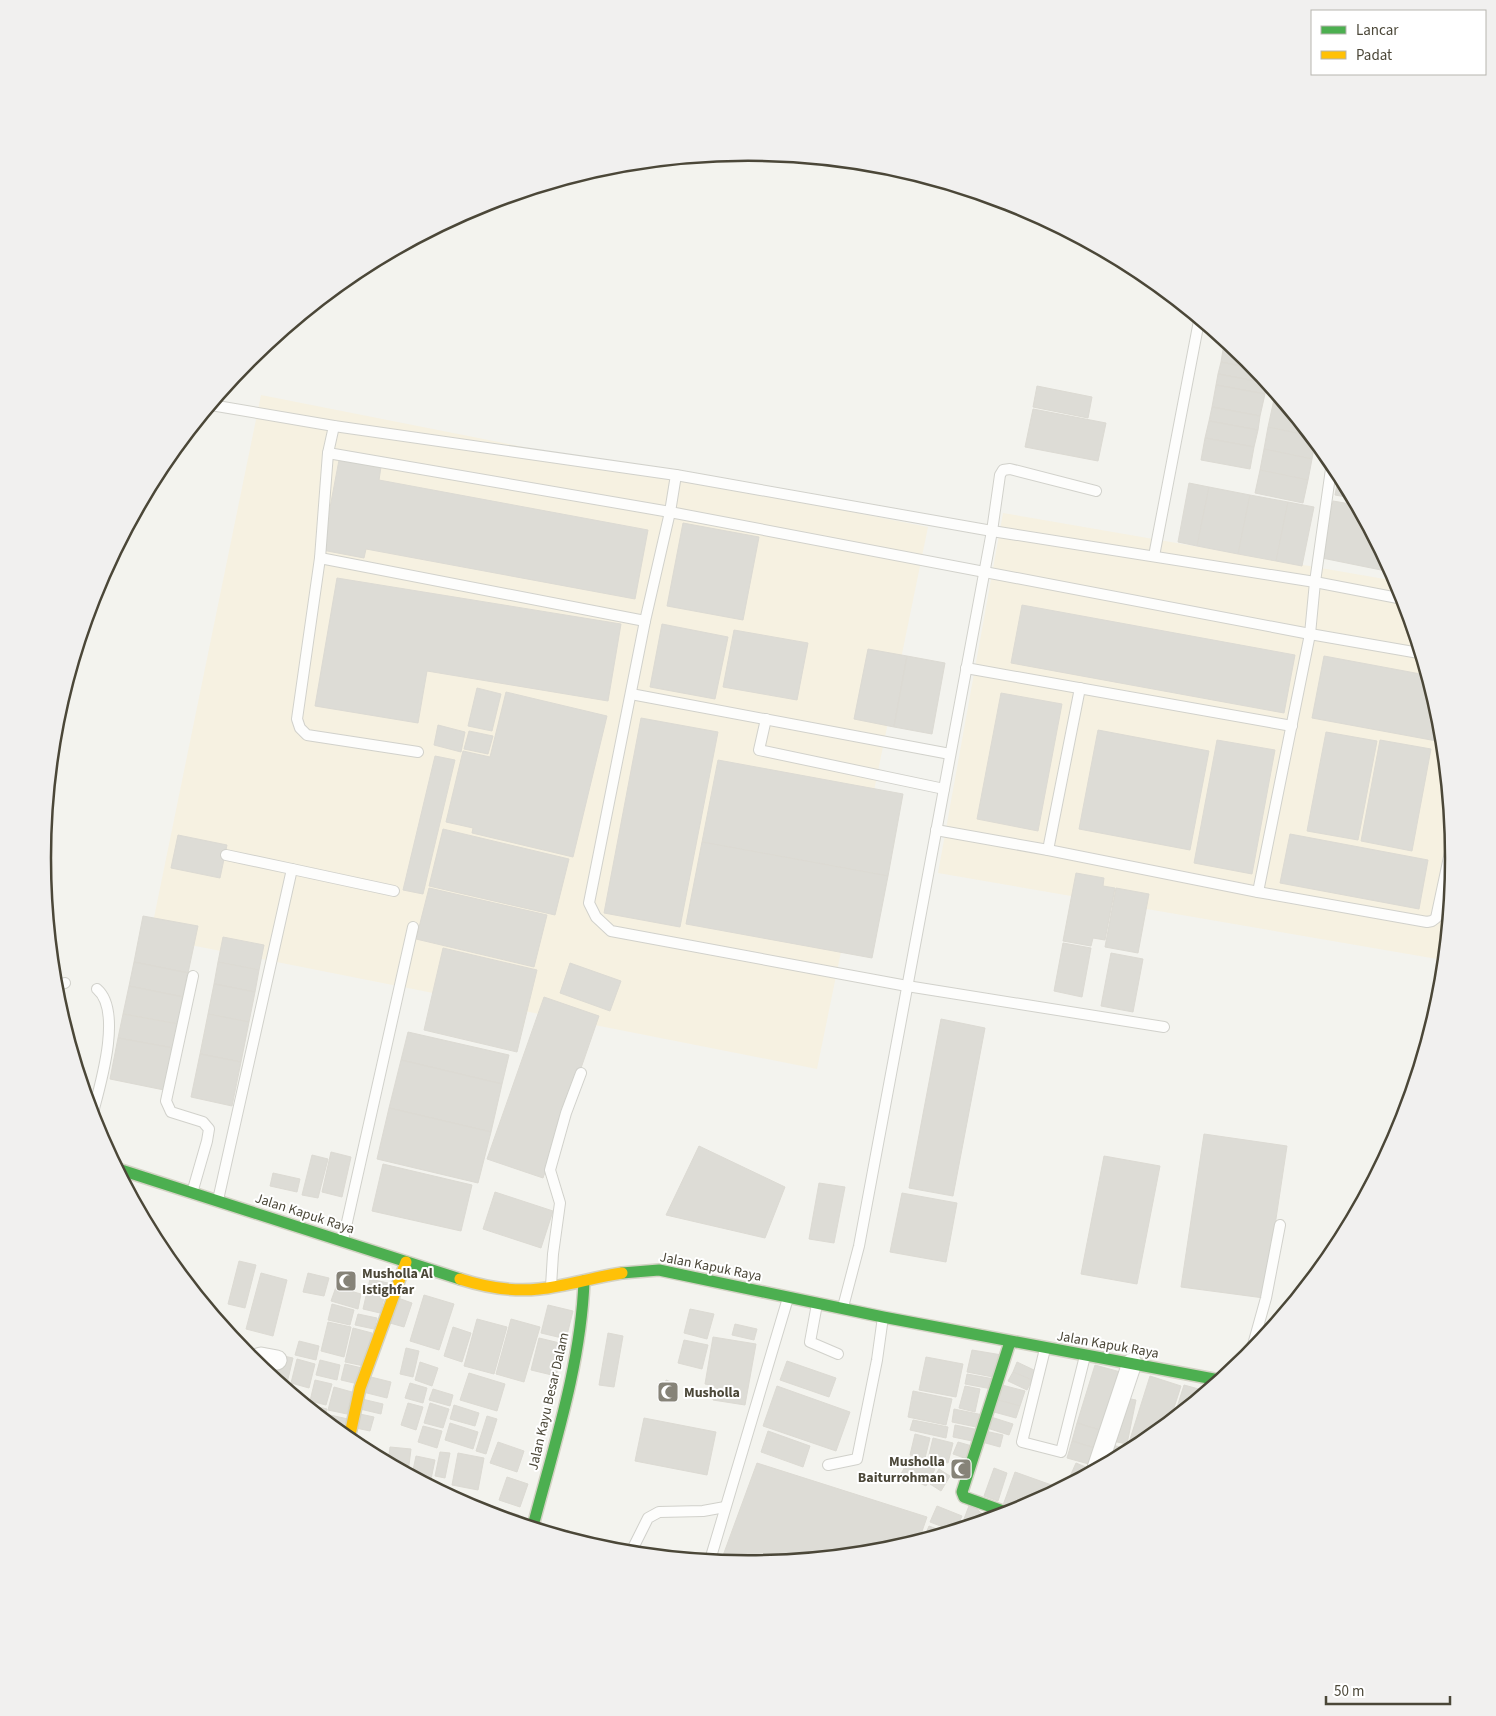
<svg xmlns="http://www.w3.org/2000/svg" width="1496" height="1716" font-family="'Source Sans 3',sans-serif">
	<style>
		.commercial { fill: #f6f1e1 }
		.building { fill: #dddcd6; stroke: #dcdad3 }
		.lines { fill: none; stroke-linecap: round; stroke-linejoin: round }
		.lane-casing { stroke: #d1d1cb; stroke-width: 12 }
		.street-casing { stroke: #d1d1cb; stroke-width: 21 }
		.fast-casing { stroke: #d3d2c4; stroke-width: 14 }
		.slow-casing { stroke: #d3d2c4; stroke-width: 14 }
		.lane { stroke: #fdfdfc; stroke-width: 10 }
		.street { stroke: #fdfdfc; stroke-width: 19 }
		.fast { stroke: #4caf50; stroke-width: 11 }
		.slow { stroke: #ffc107; stroke-width: 11 }
		.labels { text-anchor: middle; stroke-width: 4; stroke-linejoin: round; paint-order: stroke }
		.street-label { font-size: 14px; fill: #4b4738; stroke: #fff }
		.poi-label { font-size: 14px; font-weight: bold; fill: #4b4738; stroke: #fff; text-anchor: start }
		.rim { fill: none; stroke: #4b4738; stroke-width: 2.5 }
	</style>
	<rect width="100%" height="100%" fill="#f3f3ee"/>
	<g class="commercial">
		<path d="M261,395L928,527L817,1069L150,937Z"/>
		<path d="M1003,513L1396,581L1400,588L1440,721L1453,858L1443,960L938,873Z"/>
	</g>
	<g class="building">
		<path d="M1225,341L1239,353L1223,350Z"/>
		<path d="M1223,350L1239,353L1255,369L1221,362Z"/>
		<path d="M1221,362L1255,369L1266,383L1218,374Z"/>
		<path d="M1218,374L1266,383L1265,394L1216,385Z"/>
		<path d="M1216,385L1265,394L1260,416L1212,407Z"/>
		<path d="M1037,386L1092,397L1088,418L1033,407Z"/>
		<path d="M1275,393L1286,407L1273,404Z"/>
		<path d="M1273,404L1286,407L1310,436L1268,427Z"/>
		<path d="M1212,407L1260,416L1258,430L1209,421Z"/>
		<path d="M1033,409L1106,423L1098,461L1025,447Z"/>
		<path d="M1209,421L1258,430L1254,447L1205,438Z"/>
		<path d="M1268,427L1310,436L1315,443L1312,459L1264,449Z"/>
		<path d="M1205,438L1254,447L1250,469L1201,460Z"/>
		<path d="M1264,449L1312,459L1308,480L1260,470Z"/>
		<path d="M339,460L381,467L379,480L648,530L635,599L366,549L364,558L322,550Z"/>
		<path d="M1260,470L1308,480L1303,503L1255,493Z"/>
		<path d="M1339,474L1352,498L1335,495Z"/>
		<path d="M1189,483L1209,487L1197,546L1178,542Z"/>
		<path d="M1209,487L1250,495L1238,554L1197,546Z"/>
		<path d="M1250,495L1288,502L1276,561L1238,554Z"/>
		<path d="M1333,501L1356,505L1391,572L1322,558Z"/>
		<path d="M1288,502L1314,507L1302,566L1276,561Z"/>
		<path d="M683,523L759,537L743,620L667,606Z"/>
		<path d="M337,578L621,624L608,701L427,671L418,723L315,706Z"/>
		<path d="M1022,605L1295,655L1284,713L1011,663Z"/>
		<path d="M662,624L728,637L715,699L650,687Z"/>
		<path d="M734,630L808,643L797,700L723,687Z"/>
		<path d="M868,649L907,656L894,727L854,719Z"/>
		<path d="M907,656L945,663L932,734L894,727Z"/>
		<path d="M1324,656L1426,675L1440,721L1442,742L1312,718Z"/>
		<path d="M477,688L501,694L492,731L468,726Z"/>
		<path d="M506,692L607,716L573,857L472,833L473,828L446,822L463,751L490,757Z"/>
		<path d="M1001,693L1062,704L1038,831L977,819Z"/>
		<path d="M641,718L718,732L680,927L604,913Z"/>
		<path d="M438,725L465,732L461,752L434,745Z"/>
		<path d="M1098,730L1209,751L1190,850L1079,829Z"/>
		<path d="M469,731L493,736L488,754L464,749Z"/>
		<path d="M1326,732L1377,741L1358,840L1307,831Z"/>
		<path d="M1217,740L1275,750L1252,874L1194,863Z"/>
		<path d="M1380,740L1431,749L1412,851L1361,841Z"/>
		<path d="M435,756L455,760L423,894L403,890Z"/>
		<path d="M718,760L903,794L888,876L702,842Z"/>
		<path d="M443,829L569,859L555,915L429,886Z"/>
		<path d="M1290,834L1428,860L1419,909L1280,883Z"/>
		<path d="M178,835L227,845L220,878L171,868Z"/>
		<path d="M702,842L888,876L872,958L686,924Z"/>
		<path d="M1076,873L1104,878L1103,886L1115,888L1105,940L1093,938L1091,946L1063,941Z"/>
		<path d="M429,888L547,915L534,967L416,939Z"/>
		<path d="M1116,888L1149,894L1138,953L1105,947Z"/>
		<path d="M143,916L198,926L188,973L134,962Z"/>
		<path d="M223,937L264,945L259,970L218,962Z"/>
		<path d="M1063,943L1091,948L1082,997L1054,991Z"/>
		<path d="M443,948L537,970L517,1052L424,1030Z"/>
		<path d="M1111,953L1143,959L1133,1012L1101,1006Z"/>
		<path d="M134,962L188,973L183,997L129,986Z"/>
		<path d="M218,962L259,970L255,992L214,984Z"/>
		<path d="M570,963L621,981L610,1011L560,993Z"/>
		<path d="M214,984L255,992L249,1022L208,1014Z"/>
		<path d="M129,986L183,997L178,1024L123,1014Z"/>
		<path d="M544,997L599,1016L543,1178L487,1159Z"/>
		<path d="M123,1014L178,1024L173,1048L118,1038Z"/>
		<path d="M208,1014L249,1022L241,1062L200,1054Z"/>
		<path d="M941,1019L985,1028L953,1196L909,1188Z"/>
		<path d="M408,1032L509,1055L502,1084L401,1060Z"/>
		<path d="M118,1038L173,1048L164,1090L110,1079Z"/>
		<path d="M200,1054L241,1062L232,1106L191,1097Z"/>
		<path d="M401,1060L502,1084L491,1132L389,1108Z"/>
		<path d="M389,1108L491,1132L478,1183L377,1159Z"/>
		<path d="M1204,1134L1287,1146L1264,1298L1181,1287Z"/>
		<path d="M699,1146L785,1187L765,1238L666,1215Z"/>
		<path d="M331,1152L351,1157L342,1197L322,1192Z"/>
		<path d="M312,1155L328,1159L318,1198L302,1195Z"/>
		<path d="M1104,1156L1160,1166L1137,1284L1081,1274Z"/>
		<path d="M383,1164L472,1185L461,1231L372,1211Z"/>
		<path d="M273,1173L300,1179L297,1192L270,1186Z"/>
		<path d="M819,1183L845,1187L834,1243L809,1239Z"/>
		<path d="M495,1192L553,1211L541,1248L483,1229Z"/>
		<path d="M902,1193L957,1203L946,1262L890,1252Z"/>
		<path d="M239,1261L256,1265L245,1308L228,1304Z"/>
		<path d="M342,1271L353,1274L349,1290L338,1287Z"/>
		<path d="M261,1273L287,1280L273,1336L246,1329Z"/>
		<path d="M308,1273L329,1278L324,1296L303,1292Z"/>
		<path d="M370,1279L388,1283L380,1313L363,1309Z"/>
		<path d="M336,1287L361,1294L358,1309L331,1301Z"/>
		<path d="M424,1295L454,1304L439,1350L410,1341Z"/>
		<path d="M398,1298L412,1303L404,1327L390,1323Z"/>
		<path d="M332,1304L354,1310L350,1325L328,1320Z"/>
		<path d="M548,1305L573,1311L566,1339L541,1333Z"/>
		<path d="M690,1309L714,1314L707,1339L684,1333Z"/>
		<path d="M358,1314L377,1318L374,1329L355,1325Z"/>
		<path d="M477,1319L507,1327L494,1374L464,1366Z"/>
		<path d="M511,1319L540,1327L524,1382L496,1374Z"/>
		<path d="M328,1322L351,1327L344,1357L321,1351Z"/>
		<path d="M735,1324L757,1329L754,1340L732,1335Z"/>
		<path d="M453,1327L471,1333L462,1362L444,1356Z"/>
		<path d="M353,1328L372,1333L364,1366L345,1362Z"/>
		<path d="M608,1333L623,1336L614,1387L599,1385Z"/>
		<path d="M713,1337L756,1344L745,1405L713,1400L715,1386L705,1384Z"/>
		<path d="M539,1338L564,1344L556,1376L531,1370Z"/>
		<path d="M684,1340L708,1345L702,1369L678,1363Z"/>
		<path d="M299,1341L319,1346L316,1360L295,1355Z"/>
		<path d="M406,1348L419,1351L413,1377L400,1374Z"/>
		<path d="M972,1350L1002,1355L998,1378L967,1372Z"/>
		<path d="M279,1355L293,1358L287,1383L278,1381L274,1377Z"/>
		<path d="M926,1357L963,1364L956,1397L919,1390Z"/>
		<path d="M297,1359L315,1364L309,1388L291,1383Z"/>
		<path d="M320,1360L340,1365L337,1380L316,1375Z"/>
		<path d="M787,1361L836,1378L829,1397L780,1380Z"/>
		<path d="M420,1362L438,1368L432,1386L415,1380Z"/>
		<path d="M1017,1362L1036,1371L1032,1380L1013,1372Z"/>
		<path d="M345,1364L362,1368L358,1384L341,1380Z"/>
		<path d="M1095,1365L1124,1373L1106,1432L1077,1423Z"/>
		<path d="M1013,1372L1032,1380L1027,1390L1008,1381Z"/>
		<path d="M469,1373L505,1384L497,1411L460,1400Z"/>
		<path d="M967,1374L994,1379L992,1389L965,1384Z"/>
		<path d="M367,1376L391,1382L387,1398L363,1392Z"/>
		<path d="M1150,1376L1181,1386L1170,1420L1140,1445L1126,1452Z"/>
		<path d="M315,1380L332,1384L326,1405L310,1401Z"/>
		<path d="M666,1380L674,1383L672,1402H661Z"/>
		<path d="M410,1383L427,1388L423,1403L405,1398Z"/>
		<path d="M1002,1385L1025,1391L1020,1406L998,1400Z"/>
		<path d="M1184,1385L1206,1391L1174,1417Z"/>
		<path d="M777,1386L850,1412L836,1451L763,1426Z"/>
		<path d="M965,1386L980,1389L975,1412L959,1408Z"/>
		<path d="M334,1387L352,1392L347,1414L328,1410Z"/>
		<path d="M433,1389L453,1395L450,1406L429,1400Z"/>
		<path d="M913,1391L952,1399L946,1425L908,1417Z"/>
		<path d="M1121,1397L1136,1400L1127,1444L1112,1441Z"/>
		<path d="M362,1399L383,1404L381,1414L360,1409Z"/>
		<path d="M998,1400L1020,1406L1016,1418L994,1412Z"/>
		<path d="M408,1403L423,1407L416,1430L401,1425Z"/>
		<path d="M430,1403L449,1409L443,1428L424,1423Z"/>
		<path d="M310,1405L327,1409L325,1419L309,1406Z"/>
		<path d="M454,1405L479,1413L475,1426L450,1419Z"/>
		<path d="M954,1409L983,1415L981,1428L952,1422Z"/>
		<path d="M360,1414L374,1417L370,1431L356,1428Z"/>
		<path d="M330,1415L348,1419L346,1429L333,1426L328,1422Z"/>
		<path d="M487,1416L497,1419L486,1454L476,1451Z"/>
		<path d="M991,1417L1013,1424L1009,1435L987,1428Z"/>
		<path d="M644,1418L716,1432L707,1475L635,1461Z"/>
		<path d="M913,1420L948,1427L946,1438L910,1430Z"/>
		<path d="M450,1423L478,1432L473,1449L445,1440Z"/>
		<path d="M1077,1423L1106,1432L1101,1450L1072,1441Z"/>
		<path d="M955,1425L979,1430L977,1442L953,1437Z"/>
		<path d="M423,1426L442,1431L437,1448L418,1442Z"/>
		<path d="M768,1431L810,1446L803,1467L761,1452Z"/>
		<path d="M985,1431L1003,1435L1000,1447L982,1442Z"/>
		<path d="M915,1434L930,1438L925,1458L910,1455Z"/>
		<path d="M933,1438L953,1443L948,1463L928,1459Z"/>
		<path d="M1072,1441L1101,1450L1096,1466L1067,1458Z"/>
		<path d="M498,1442L524,1451L517,1472L490,1463Z"/>
		<path d="M958,1442L972,1446L967,1459L953,1454Z"/>
		<path d="M1106,1443L1123,1448L1121,1455L1099,1467Z"/>
		<path d="M357,1445L375,1447L374,1454Z"/>
		<path d="M390,1447L411,1449L408,1473L388,1462Z"/>
		<path d="M440,1452L450,1453L445,1478L435,1476Z"/>
		<path d="M458,1453L484,1458L478,1490L452,1485Z"/>
		<path d="M416,1456L435,1460L430,1484L412,1475Z"/>
		<path d="M910,1457L935,1469L926,1486L901,1474Z"/>
		<path d="M757,1463L927,1517L919,1540L885,1550L748,1563L721,1561Z"/>
		<path d="M1076,1463L1093,1470L1067,1483Z"/>
		<path d="M994,1468L1007,1473L998,1501L984,1496Z"/>
		<path d="M939,1469L950,1476L941,1491L930,1484Z"/>
		<path d="M1015,1472L1060,1488L1018,1510L1013,1511L1002,1508Z"/>
		<path d="M507,1477L528,1484L520,1507L499,1500Z"/>
		<path d="M970,1503L988,1519L975,1523L964,1519Z"/>
		<path d="M937,1506L962,1516L957,1528L951,1530L930,1522Z"/>
		<path d="M495,1508L519,1515L517,1522L493,1514Z"/>
		<path d="M929,1526L945,1532L924,1538Z"/>
		<path d="M567,1530L612,1548L611,1550L564,1536Z"/>
	</g>
	<g class="lines">
		<g class="lane-casing">
			<g id="lane">
				<path d="M211,405L334,426L676,475L992,531L1315,582L1403,599"/>
				<path d="M334,426L328,453L320,558L297,719L300,728L307,735L418,752"/>
				<path d="M328,453L670,512L1310,634L1419,653"/>
				<path d="M676,475L670,512L645,621L589,903L596,917L611,931L907,986L1164,1027"/>
				<path d="M1154,556L1199,321"/>
				<path d="M320,558L645,621"/>
				<path d="M966,668L1292,726"/>
				<path d="M631,694L950,754"/>
				<path d="M766,719L759,750L944,789"/>
				<path d="M936,830L1048,850L1258,892L1427,922L1432,921L1436,918L1452,843"/>
				<path d="M1048,850L1080,688"/>
				<path d="M292,869L394,891"/>
				<path d="M1258,892L1310,634L1315,582L1332,462"/>
				<path d="M55,986L65,983"/>
				<path d="M92,1116C100,1086 123,1011 97,989"/>
				<path d="M192,1193L207,1141L209,1129L203,1122L171,1112L166,1101L193,976"/>
				<path d="M218,1200L292,869L226,855"/>
				<path d="M343,1240L413,927"/>
				<path d="M551,1286L553,1254L560,1203L550,1170L566,1113L581,1073"/>
				<path d="M817,1304L810,1342L838,1354"/>
				<path d="M843,1307L859,1246L992,531L1000,475L1003,470L1010,469L1096,491"/>
				<path d="M1045,1349L1022,1442L1061,1452L1085,1356"/>
				<path d="M1251,1352L1266,1298L1280,1225"/>
				<path d="M828,1465L857,1459L877,1360L883,1317"/>
				<path d="M631,1552L648,1518L659,1512L703,1511L725,1507"/>
				<path d="M710,1560L788,1298"/>
			</g>
		</g>
		<g class="street-casing">
			<g id="street">
				<path d="M256,1363L258,1358L261,1357L277,1360"/>
				<path d="M1097,1468L1132,1363"/>
			</g>
		</g>
		<g class="fast-casing">
			<g id="fast">
				<path d="M118,1169L460,1279"/>
				<path d="M622,1273L659,1270L883,1317L1219,1380"/>
				<path d="M998,1516L1000,1510L964,1497L962,1492L1010,1342"/>
				<path d="M533,1526C554,1446 581,1364 584,1281"/>
			</g>
		</g>
		<g class="slow-casing">
			<g id="slow">
				<path d="M460,1279C485,1287 512,1292 539,1289C567,1286 594,1277 622,1273"/>
				<path d="M349,1439L360,1388L406,1262"/>
			</g>
		</g>
		<use href="#lane" class="lane"/>
		<use href="#street" class="street"/>
		<use href="#fast" class="fast"/>
		<use href="#slow" class="slow"/>
	</g>
	<defs>
		<g id="mosque-square" transform="scale(1.125)"><rect x="-9" y="-9" width="18" height="18" rx="4" fill="#868378" stroke="#fff"/><path d="M3.5-4.9A6 6 0 1 0 3.5 4.9A5 5 0 1 1 3.5-4.9Z" fill="#fff"/></g>
	</defs>
	<g fill-rule="evenodd">
		<use href="#mosque-square" x="346" y="1281"/>
		<use href="#mosque-square" x="668" y="1392"/>
		<use href="#mosque-square" x="961" y="1469"/>
	</g>
	<g class="labels">
		<g class="street-label">
			<text transform="translate(305 1213) rotate(18)" y="5">Jalan Kapuk Raya</text>
			<text transform="translate(711 1266) rotate(11)" y="5">Jalan Kapuk Raya</text>
			<text transform="translate(1108 1344) rotate(10)" y="5">Jalan Kapuk Raya</text>
			<text transform="translate(548 1401) rotate(-77)" y="5">Jalan Kayu Besar Dalam</text>
		</g>
		<g class="poi-label">
			<text x="362" y="1278">Musholla Al<tspan x="362" dy="16">Istighfar</tspan></text>
			<text x="684" y="1397">Musholla</text>
			<text x="945" y="1466" text-anchor="end">Musholla<tspan x="945" dy="16">Baiturrohman</tspan></text>
		</g>
	</g>
	<path d="M0 0H1496V1716H0ZM51 858a697 697 0 1 1 1394 0a697 697 0 1 1-1394 0Z" fill="#f1f0ef" fill-rule="evenodd"/>
	<path class="rim" d="M51 858a697 697 0 1 1 1394 0a697 697 0 1 1-1394 0Z"/>
	<rect x="1311" y="10" width="175" height="65" fill="#ffffff" stroke="#b7b5af"/>
	<rect x="1321" y="26" width="25" height="8" fill="#4caf50" stroke="#b7b5af"/>
	<text x="1356" y="35" font-size="15" fill="#4b4738">Lancar</text>
	<rect x="1321" y="51" width="25" height="8" fill="#ffc107" stroke="#b7b5af"/>
	<text x="1356" y="60" font-size="15" fill="#4b4738">Padat</text>
	<path d="M1326 1696v8h124v-8" fill="none" stroke="#4b4738" stroke-width="2.5"/>
	<text x="1334" y="1696" font-size="15" fill="#4b4738" stroke="#ffffff" stroke-width="4" paint-order="stroke">50 m</text>
</svg>
